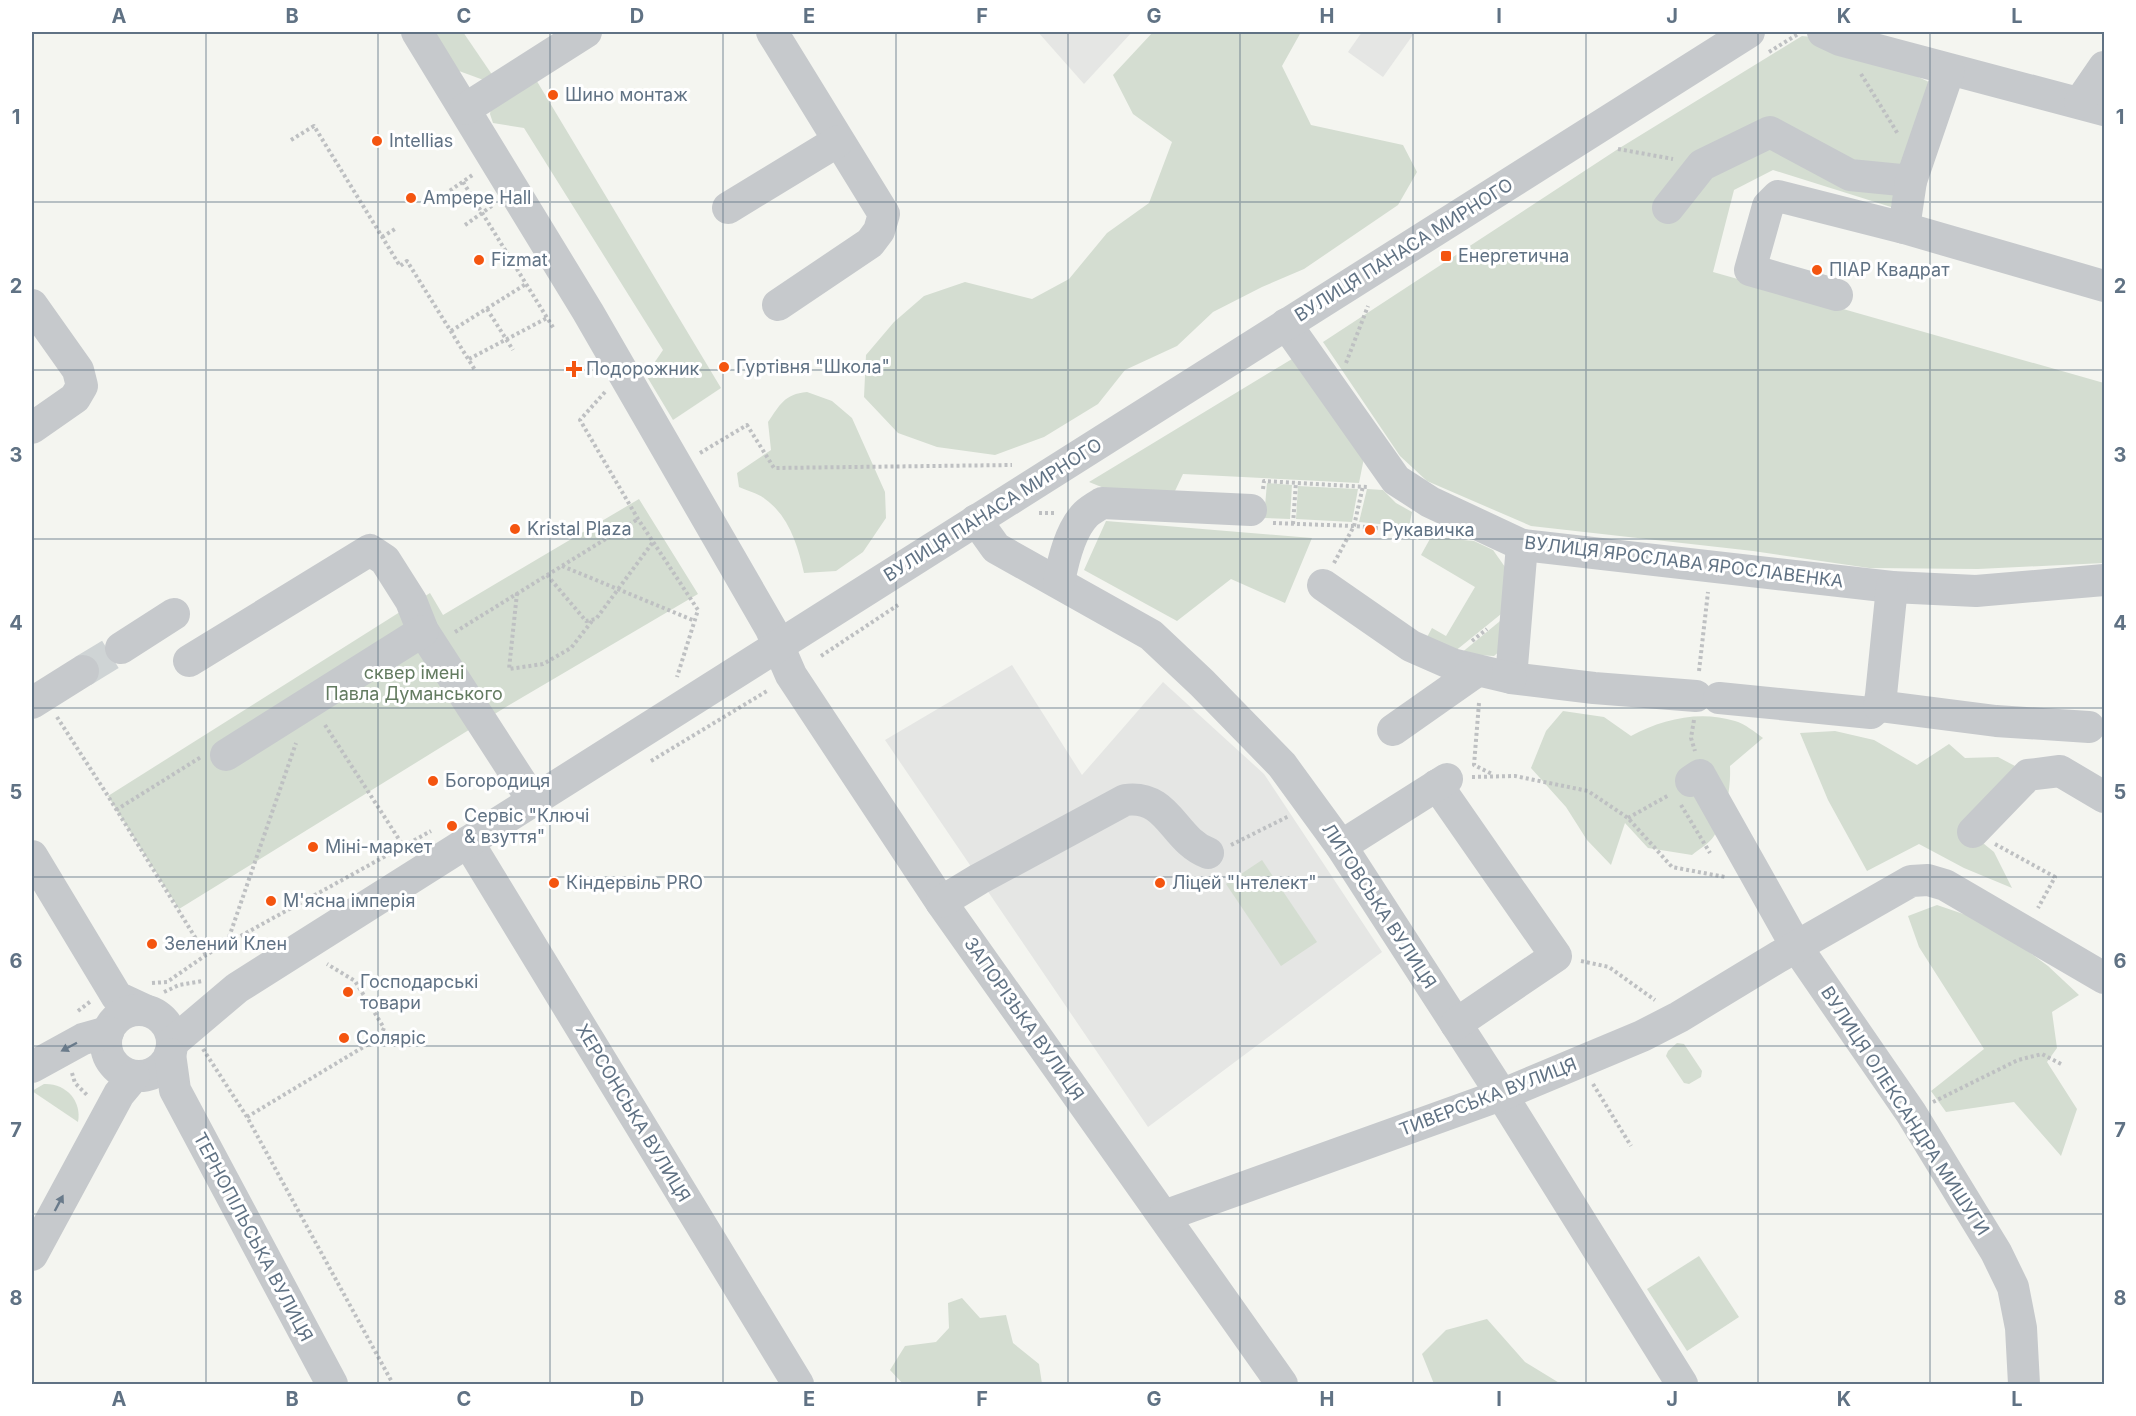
<svg xmlns="http://www.w3.org/2000/svg" width="2136" height="1416" font-family="Inter,sans-serif">
	<style>
		.built { fill: #e5e6e4 }
		.green { fill: #d4ddd1 }
		.lines { fill: none; stroke-linecap: round; stroke-linejoin: round }
		.minor-tunnel { stroke: #cfd4d5; stroke-width: 32; stroke-dasharray: 32 16; stroke-linecap: butt }
		.path { stroke: #bec0c2; stroke-width: 4; stroke-dasharray: 3 3; stroke-linecap: butt }
		.minor { stroke: #c6c9cc; stroke-width: 32 }
		.oneway { fill: #6a7b8b }
		.grid { fill: none; stroke: #607284; stroke-width: 1.5; stroke-opacity: 0.55 }
		.poi-dot { fill: #f45510; stroke: #fff; stroke-width: 2 }
		.labels { text-anchor: middle; stroke-width: 6; stroke-linejoin: round; paint-order: stroke }
		.poi-label { font-size: 18px; fill: #607284; stroke: #fff; text-anchor: start }
		.street-label { font-size: 18px; fill: #607284; stroke: #fff }
		.park-label { font-size: 18px; fill: #637b60; stroke: #fff }
		.neatline { fill: none; stroke: #607284; stroke-width: 2 }
		.grid-label { font-size: 20px; text-anchor: middle; font-weight: bold; fill: #607284 }
	</style>
	<rect width="100%" height="100%" fill="#f4f5f0"/>
	<g class="built">
		<path d="M1038,32H1132L1084,84Z"/>
		<path d="M1362,32H1415L1383,77L1348,52Z"/>
		<path d="M1012,665L1082,775L1163,682L1264,774L1382,952L1148,1127L885,740Z"/>
	</g>
	<g class="green">
		<path d="M433,32H463L495,79L489,82L459,71Z"/>
		<path d="M1153,32H1301L1282,66L1311,125L1403,145L1417,172L1398,205L1304,269L1262,287L1213,312L1177,346L1125,370L1098,404L1044,437L995,455L937,447L898,433L864,397L866,355L894,322L924,296L965,282L1032,299L1069,279L1107,233L1149,203L1172,142L1133,114L1113,75Z"/>
		<path d="M1802,36L1840,40L1929,82L1891,207L1773,170L1734,190L1713,272L2104,383V563L1978,569L1869,568L1753,551L1531,526L1427,481L1400,456L1323,342L1618,149Z"/>
		<path d="M532,73L721,388L673,420L646,375L663,350L524,128L493,123L490,114L492,102Z"/>
		<path d="M1292,359L1364,458L1359,483L1183,474L1175,491L1109,490L1089,482Z"/>
		<path d="M807,392L832,401L852,418L885,492L886,518L863,552L836,571L804,573C798,546 789,516 765,499C758,493 747,491 739,487L737,473L771,450L768,422C780,405 784,394 807,392Z"/>
		<path d="M1267,483L1292,485L1290,519L1264,518Z"/>
		<path d="M1298,486L1358,489L1352,522L1296,519Z"/>
		<path d="M1367,489L1383,490L1396,503L1412,512L1409,527L1359,522Z"/>
		<path d="M639,499L698,594L511,704L179,909L108,796L430,593L443,615Z"/>
		<path d="M1106,521L1312,538L1285,603L1231,579L1177,621L1084,570Z"/>
		<path d="M1431,537L1474,541L1493,550L1505,567L1506,610L1454,652L1426,639L1432,628L1446,636L1475,587L1421,555Z"/>
		<path d="M1505,617L1502,649L1494,656L1460,654Z"/>
		<path d="M1563,711L1604,717L1631,736C1662,719 1700,710 1735,721C1745,724 1755,732 1763,738L1730,766C1731,787 1726,818 1714,836C1710,843 1699,849 1692,855L1648,848L1625,823L1611,865L1587,840L1566,807L1531,768L1546,731Z"/>
		<path d="M1835,731L1874,740L1917,765L1949,744L1965,758L1998,757L2015,766L1968,831L1994,852L2012,888L1964,868L1919,844L1867,871L1828,800L1800,733Z"/>
		<path d="M1262,860L1317,942L1281,966L1226,884Z"/>
		<path d="M1937,905L1975,918L2015,942L2048,966L2079,995L2052,1012L2057,1048L2047,1062L2077,1109L2061,1156L2014,1102L1946,1112L1931,1091L1984,1049L1919,947L1908,916Z"/>
		<path d="M1677,1043L1684,1044L1702,1071L1701,1077L1689,1084L1684,1083L1666,1056L1668,1051Z"/>
		<path d="M44,1084C66,1083 82,1101 78,1122L32,1091Z"/>
		<path d="M1699,1256L1739,1317L1687,1351L1647,1289Z"/>
		<path d="M962,1298L980,1318L1006,1315L1013,1343L1039,1364L1042,1384H903L890,1370L905,1346L936,1342L949,1328L948,1303Z"/>
		<path d="M1487,1319L1525,1362L1561,1384H1434L1422,1354L1446,1330Z"/>
	</g>
	<g class="lines">
		<path class="minor-tunnel" d="M83,671L121,648"/>
		<g class="path">
			<path d="M1769,52L1798,34"/>
			<path d="M1861,74L1898,134"/>
			<path d="M291,140L314,126L400,266L407,261L475,370"/>
			<path d="M1618,149L1673,159"/>
			<path d="M463,182L554,329"/>
			<path d="M445,194L474,174"/>
			<path d="M465,225L493,205"/>
			<path d="M382,237L395,229"/>
			<path d="M487,309L513,350"/>
			<path d="M451,331L526,284"/>
			<path d="M469,359L547,318"/>
			<path d="M1346,363L1368,306"/>
			<path d="M605,392L580,420L638,519L698,610L677,677"/>
			<path d="M700,453L747,425L774,468L1012,465"/>
			<path d="M1263,489L1264,481L1367,487"/>
			<path d="M1039,513H1055"/>
			<path d="M1273,523L1354,526L1430,533"/>
			<path d="M1293,524L1296,482"/>
			<path d="M1334,563L1354,526L1363,486"/>
			<path d="M562,566L695,621"/>
			<path d="M547,575L586,621L596,619L653,542"/>
			<path d="M517,593L509,669L543,664L571,648L592,621"/>
			<path d="M455,632L638,519"/>
			<path d="M1472,641L1487,629"/>
			<path d="M821,656L898,605"/>
			<path d="M1699,671L1708,592"/>
			<path d="M1479,703L1474,765L1492,774"/>
			<path d="M57,717L108,796L206,955"/>
			<path d="M1694,720L1691,738L1695,751"/>
			<path d="M325,725L404,847"/>
			<path d="M651,761L767,691"/>
			<path d="M1472,777L1515,776L1588,791L1628,818L1672,867L1725,877"/>
			<path d="M1681,805L1710,853"/>
			<path d="M116,810L201,757"/>
			<path d="M1628,818L1669,795"/>
			<path d="M1995,844L2055,877L2038,908"/>
			<path d="M1231,845L1289,816"/>
			<path d="M227,943L296,743"/>
			<path d="M1581,961L1609,967L1655,1000"/>
			<path d="M152,983L167,982L206,955L431,831"/>
			<path d="M164,992L179,985L203,981"/>
			<path d="M78,1011L91,1001"/>
			<path d="M203,1049L247,1117L393,1384"/>
			<path d="M72,1073L75,1083L88,1096"/>
			<path d="M1593,1084L1631,1146"/>
			<path d="M1933,1102L2018,1060L2042,1054L2061,1064"/>
			<path d="M247,1117L380,1037L384,1028L355,981L327,964"/>
		</g>
		<g class="minor">
			<path d="M417,32L588,312L771,629L791,675L941,902L1282,1384"/>
			<path d="M772,32L884,214L879,231L870,243L778,305"/>
			<path d="M1823,32L1840,40L2104,110"/>
			<path d="M2080,102L2104,67"/>
			<path d="M465,109L586,32"/>
			<path d="M728,208L838,141"/>
			<path d="M1668,208L1702,165L1770,132L1850,175L1911,181"/>
			<path d="M1904,228L1911,181L1949,70"/>
			<path d="M1837,295L1750,270L1768,206L1778,196L1904,228L2104,286"/>
			<path d="M32,305L78,370L82,386L75,398L32,428"/>
			<path d="M1286,324L1396,480L1430,502L1522,545L1892,587L1976,591L2104,580"/>
			<path d="M976,520L996,548L1151,635L1202,683L1282,765L1341,846L1493,1081L1682,1384"/>
			<path d="M1522,545L1511,678L1594,688L1696,696"/>
			<path d="M1059,582C1063,561 1070,530 1086,514C1090,510 1097,506 1102,503L1251,510"/>
			<path d="M1323,585L1411,646L1452,664L1511,678"/>
			<path d="M121,648L174,614"/>
			<path d="M189,661L370,550L385,560L411,601L423,631L533,801"/>
			<path d="M1719,698L1871,713L1879,706L1881,695L1892,587"/>
			<path d="M32,703L83,671"/>
			<path d="M1879,706L1996,721L2089,727"/>
			<path d="M1393,730L1477,671"/>
			<path d="M226,755L423,631"/>
			<path d="M1691,781L1700,775L1796,946L1911,1113L1996,1252L2013,1287L2021,1328L2024,1384"/>
			<path d="M1437,785L1556,956L1456,1024"/>
			<path d="M1973,832L2028,775L2060,771L2104,797"/>
			<path d="M468,842L798,1384"/>
			<path d="M1341,846L1447,779"/>
			<path d="M32,856L117,997L145,1010"/>
			<path d="M941,902L979,879L1125,800C1169,794 1173,840 1208,853"/>
			<circle cx="139" cy="1043" r="33"/>
			<path d="M172,1043L237,988L1749,32"/>
			<path d="M170,1054L175,1090L332,1384"/>
			<path d="M32,1067L83,1039L108,1032"/>
			<path d="M1164,1216L1501,1095L1642,1036L1679,1017L1778,957L1911,881L1928,880L1945,885L2104,978"/>
			<path d="M32,1255L119,1094L134,1076"/>
		</g>
	</g>
	<defs><path id="oneway-solid" d="M-6-.8H1V-3.2L6.5 0L1 3.2V.8H-6Z" transform="scale(1.5)"/></defs>
	<g class="oneway">
		<use href="#oneway-solid" transform="translate(69 1047) rotate(152)"/>
		<use href="#oneway-solid" transform="translate(59 1203) rotate(-62)"/>
	</g>
	<path class="grid" d="M206,32V1384M378,32V1384M550,32V1384M723,32V1384M896,32V1384M1068,32V1384M1240,32V1384M1413,32V1384M1586,32V1384M1758,32V1384M1930,32V1384M32,202H2104M32,370H2104M32,539H2104M32,708H2104M32,877H2104M32,1046H2104M32,1214H2104"/>
	<g class="poi-dot">
		<circle cx="553" cy="95" r="6"/>
		<circle cx="377" cy="141" r="6"/>
		<circle cx="411" cy="198" r="6"/>
		<rect x="1440" y="250" width="12" height="12" rx="3"/>
		<circle cx="479" cy="260" r="6"/>
		<circle cx="1817" cy="270" r="6"/>
		<circle cx="724" cy="367" r="6"/>
		<path d="M571 360h6v6h6v6h-6v6h-6v-6h-6v-6h6z"/>
		<circle cx="515" cy="529" r="6"/>
		<circle cx="1370" cy="530" r="6"/>
		<circle cx="433" cy="781" r="6"/>
		<circle cx="452" cy="826" r="6"/>
		<circle cx="313" cy="847" r="6"/>
		<circle cx="554" cy="883" r="6"/>
		<circle cx="1160" cy="883" r="6"/>
		<circle cx="271" cy="901" r="6"/>
		<circle cx="152" cy="944" r="6"/>
		<circle cx="348" cy="992" r="6"/>
		<circle cx="344" cy="1038" r="6"/>
	</g>
	<g class="labels">
		<g class="poi-label">
			<text x="565" y="101">Шино монтаж</text>
			<text x="389" y="147">Intellias</text>
			<text x="423" y="204">Ampepe Hall</text>
			<text x="1458" y="262">Енергетична</text>
			<text x="491" y="266">Fizmat</text>
			<text x="1829" y="276">ПІАР Квадрат</text>
			<text x="736" y="373">Гуртівня "Школа"</text>
			<text x="586" y="375">Подорожник</text>
			<text x="527" y="535">Kristal Plaza</text>
			<text x="1382" y="536">Рукавичка</text>
			<text x="445" y="787">Богородиця</text>
			<text x="464" y="822">Сервіс "Ключі<tspan x="464" dy="21">&amp; взуття"</tspan></text>
			<text x="325" y="853">Міні-маркет</text>
			<text x="566" y="889">Кіндервіль PRO</text>
			<text x="1172" y="889">Ліцей "Інтелект"</text>
			<text x="283" y="907">М'ясна імперія</text>
			<text x="164" y="950">Зелений Клен</text>
			<text x="360" y="988">Господарські<tspan x="360" dy="21">товари</tspan></text>
			<text x="356" y="1044">Соляріс</text>
		</g>
		<g class="street-label">
			<text transform="translate(1404 250) rotate(-32)" y="6">ВУЛИЦЯ ПАНАСА МИРНОГО</text>
			<text transform="translate(993 510) rotate(-32)" y="6">ВУЛИЦЯ ПАНАСА МИРНОГО</text>
			<text transform="translate(1684 562) rotate(7)" y="6">ВУЛИЦЯ ЯРОСЛАВА ЯРОСЛАВЕНКА</text>
			<text transform="translate(1379 906) rotate(57)" y="6">ЛИТОВСЬКА ВУЛИЦЯ</text>
			<text transform="translate(1024 1019) rotate(55)" y="6">ЗАПОРІЗЬКА ВУЛИЦЯ</text>
			<text transform="translate(1488 1097) rotate(-21)" y="6">ТИВЕРСЬКА ВУЛИЦЯ</text>
			<text transform="translate(1905 1111) rotate(57)" y="6">ВУЛИЦЯ ОЛЕКСАНДРА МИШУГИ</text>
			<text transform="translate(633 1113) rotate(59)" y="6">ХЕРСОНСЬКА ВУЛИЦЯ</text>
			<text transform="translate(253 1237) rotate(62)" y="6">ТЕРНОПІЛЬСЬКА ВУЛИЦЯ</text>
		</g>
		<g class="park-label">
			<text x="414" y="679">сквер імені<tspan x="414" dy="21">Павла Думанського</tspan></text>
		</g>
	</g>
	<rect width="2136" height="1416" fill="none" stroke="#ffffff" stroke-width="66"/>
	<rect x="33" y="33" width="2070" height="1350" class="neatline"/>
	<g class="grid-label">
		<text x="119" y="23">A</text>
		<text x="292" y="23">B</text>
		<text x="464" y="23">C</text>
		<text x="637" y="23">D</text>
		<text x="809" y="23">E</text>
		<text x="982" y="23">F</text>
		<text x="1154" y="23">G</text>
		<text x="1327" y="23">H</text>
		<text x="1499" y="23">I</text>
		<text x="1672" y="23">J</text>
		<text x="1844" y="23">K</text>
		<text x="2017" y="23">L</text>
		<text x="16" y="124">1</text>
		<text x="2120" y="124">1</text>
		<text x="16" y="293">2</text>
		<text x="2120" y="293">2</text>
		<text x="16" y="462">3</text>
		<text x="2120" y="462">3</text>
		<text x="16" y="630">4</text>
		<text x="2120" y="630">4</text>
		<text x="16" y="799">5</text>
		<text x="2120" y="799">5</text>
		<text x="16" y="968">6</text>
		<text x="2120" y="968">6</text>
		<text x="16" y="1137">7</text>
		<text x="2120" y="1137">7</text>
		<text x="16" y="1305">8</text>
		<text x="2120" y="1305">8</text>
		<text x="119" y="1406">A</text>
		<text x="292" y="1406">B</text>
		<text x="464" y="1406">C</text>
		<text x="637" y="1406">D</text>
		<text x="809" y="1406">E</text>
		<text x="982" y="1406">F</text>
		<text x="1154" y="1406">G</text>
		<text x="1327" y="1406">H</text>
		<text x="1499" y="1406">I</text>
		<text x="1672" y="1406">J</text>
		<text x="1844" y="1406">K</text>
		<text x="2017" y="1406">L</text>
	</g>
</svg>
